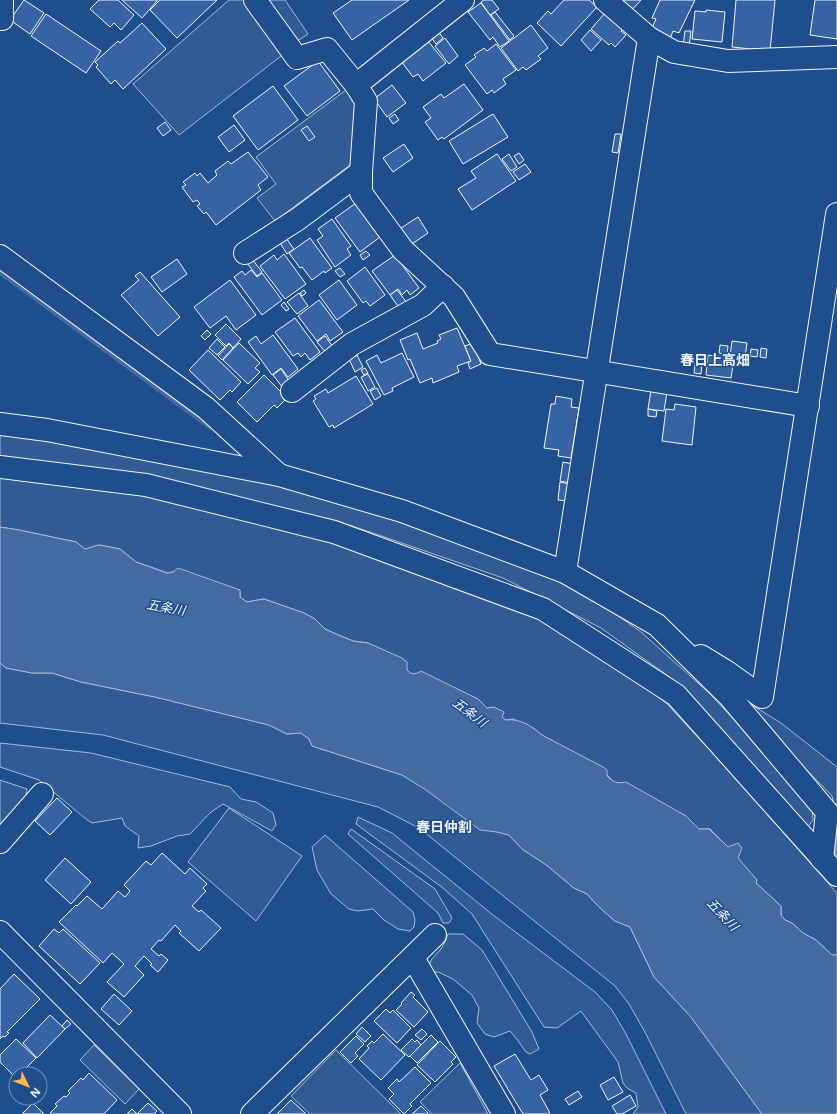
<svg xmlns="http://www.w3.org/2000/svg" width="837" height="1114" font-family="'Noto Sans','Noto Sans JP',sans-serif">
	<style>
		.built { fill: #305b95; stroke: #a8bbd7 }
		.water { fill: #446ba0; stroke: #a8bbd7 }
		.lines { fill: none; stroke-linecap: round; stroke-linejoin: round }
		.stream { stroke: #446ba0; stroke-width: 7 }
		.building { fill: #3563a3; stroke: #f2f6ff }
		.minor-casing { stroke: #f2f6ff; stroke-width: 24 }
		.minor { stroke: #1f4e8c; stroke-width: 22 }
		.labels { text-anchor: middle; stroke-width: 3; stroke-linejoin: round; paint-order: stroke }
		.water-label { font-size: 13px; font-style: italic; fill: #f2f6ff; stroke: #1f4e8c }
		.quarter-label { font-size: 14px; font-weight: bold; fill: #f2f6ff; stroke: #1f4e8c }
	</style>
	<rect width="100%" height="100%" fill="#1f4e8c"/>
	<g class="built">
		<path d="M229,0H247L285,53L179,135L133,84Z"/>
		<path d="M261,0H285L308,34L296,42Z"/>
		<path d="M346,90L358,106L354,162L275,221L257,198L276,184L256,157Z"/>
		<path d="M0,434L52,440L326,495L522,565L586,593L641,632L708,692L809,799L812,808L813,820L808,827L682,686L601,628L503,578L338,521L149,477L0,460Z"/>
		<path d="M0,478L140,494L331,540L563,628L616,664L667,704L707,747L837,893V955H832L816,940L803,933L792,923L785,920L781,915V906L756,883L757,880L728,847L710,829H699L686,816L619,784L614,782L607,775L542,735L533,728L513,719L506,720L501,717L504,713L487,708L478,699L416,674H411L407,670L406,662L368,643L353,641L336,634L325,629L315,619L304,613L264,599L247,602L240,597V591L173,572L168,573L136,562L120,549L99,545L85,549L76,542L19,530L0,527Z"/>
		<path d="M0,663L6,668L32,673H52L81,682L155,697L269,725L287,734L301,733L309,739L312,746L402,775L497,832L509,835L522,849L545,864L574,888L587,894L599,907L615,921L630,927L654,977L691,1017L762,1114H686L646,1034L629,1004L615,986L419,828L378,807L103,735L0,723Z"/>
		<path d="M731,692L781,723L837,767V862L835,860L836,812L832,796Z"/>
		<path d="M0,743L91,753L230,787L241,799L256,802L273,813L276,825L272,831L223,804L211,812L190,834L177,836L151,846L138,848L139,836L125,826L122,818L92,823L86,819L39,780L0,767Z"/>
		<path d="M0,780L27,789L26,796L0,824Z"/>
		<path d="M229,808L302,856L256,921L188,862Z"/>
		<path d="M358,817L392,833L493,915L595,992L612,1010L626,1034L666,1114H633L638,1107L636,1093L627,1088L623,1083L618,1062L581,1011L557,1028L544,1027L472,914L443,888L356,824Z"/>
		<path d="M351,829L435,889L452,918L449,923H443L438,913L348,834Z"/>
		<path d="M325,835L413,912L415,920L414,927L410,931L398,929L384,920L373,909L358,911L349,909L331,894L317,870L312,847Z"/>
		<path d="M448,934H463L482,950L532,1032L539,1049L530,1054L526,1052L516,1038L510,1031L494,1037L485,1034L477,1023L479,1008L472,995L453,979L438,972H433L429,967L431,960L441,949L445,942Z"/>
		<path d="M94,1045L139,1089L125,1104L80,1060Z"/>
		<path d="M336,1050L401,1114H310L291,1096Z"/>
		<path d="M460,1063L488,1114H432L420,1102Z"/>
	</g>
	<path class="water" d="M0,527L19,530L76,542L85,549L99,545L120,549L136,562L167,573L173,572L178,568L240,590V597L247,602L264,599L304,613L315,619L325,629L336,634L353,641L368,643L402,658L407,662V670C412,675 415,675 421,671L478,699L487,708L494,707L504,712L502,717L506,720C519,718 532,726 542,735L603,767L607,770V776C613,782 617,784 626,782L686,816L699,829H709L728,847L738,843L742,848L738,858L757,880L756,883L781,906V915L785,920L792,923L803,933L816,940L832,955H837V1114H762L691,1017L654,977L630,927L615,921L599,907L587,894L574,888L545,864L522,849L509,835L497,832L480,830L426,790L402,775L312,746L309,739L301,733L287,734L269,725L155,697L81,682L52,673H32L6,668L0,663Z"/>
	<g class="lines">
		<path class="stream" d="M0,271L210,426"/>
	</g>
	<g class="building">
		<path d="M24,0L44,13L30,34L10,20Z"/>
		<path d="M99,0H118L134,15L121,30L114,23L110,27L90,9Z"/>
		<path d="M122,0H157V1L142,18Z"/>
		<path d="M160,0H217L177,38L150,10Z"/>
		<path d="M352,0H409L352,40L333,13Z"/>
		<path d="M484,0H492L499,9L490,15L481,2Z"/>
		<path d="M564,0H589L597,7L561,46L537,23L548,11L551,14Z"/>
		<path d="M614,0H641L628,14Z"/>
		<path d="M660,0H695L679,33L673,31L670,39L651,30L656,19L652,18Z"/>
		<path d="M736,0H775L770,51L732,47Z"/>
		<path d="M815,0H837V39L810,35Z"/>
		<path d="M481,3L509,41L500,47L493,37L490,40L468,12Z"/>
		<path d="M706,10L725,12L722,42L692,39L695,11L706,12Z"/>
		<path d="M495,12L514,36L510,40L491,15Z"/>
		<path d="M605,13L623,29L621,31L626,35L615,47L611,43L609,45L591,29Z"/>
		<path d="M46,14L101,51L86,73L31,36Z"/>
		<path d="M142,23L166,49L123,89L115,80L111,84L96,67L98,65L95,62L118,41L120,43Z"/>
		<path d="M531,25L548,48L538,56L541,59L526,70L523,67L518,71L501,48Z"/>
		<path d="M590,30L601,40L591,51L581,40Z"/>
		<path d="M438,31L443,38L436,44L431,37Z"/>
		<path d="M685,31H691L689,47L683,46Z"/>
		<path d="M445,38L458,56L449,64L435,46Z"/>
		<path d="M428,41L446,63L423,81L418,74L413,77L401,61Z"/>
		<path d="M496,44L516,70L503,79L506,84L494,93L492,90L487,94L465,65L476,57L474,55L484,48L487,51Z"/>
		<path d="M318,61L340,91L307,116L284,86Z"/>
		<path d="M464,84L483,110L444,139L442,137L438,140L425,122L431,118L423,107L441,94L444,98Z"/>
		<path d="M392,85L406,103L387,117L374,99Z"/>
		<path d="M273,86L298,120L258,150L233,116Z"/>
		<path d="M395,114L399,120L393,124L389,118Z"/>
		<path d="M493,114L508,137L463,164L449,141Z"/>
		<path d="M165,122L171,130L163,136L157,128Z"/>
		<path d="M234,125L245,140L229,152L218,137Z"/>
		<path d="M307,126L315,137L309,141L301,130Z"/>
		<path d="M615,134H621L618,153L612,152Z"/>
		<path d="M404,144L413,158L393,172L383,158Z"/>
		<path d="M248,152L268,177L258,185L261,190L216,225L206,212L204,214L197,206L200,204L197,200L193,202L182,187L186,185L183,182L195,173L197,176L200,173L208,183L217,175L215,171L228,161L231,164Z"/>
		<path d="M519,153L524,160L519,164L514,156Z"/>
		<path d="M497,154L516,181L472,210L458,189L476,178L471,171Z"/>
		<path d="M509,154L517,167L511,171L502,159Z"/>
		<path d="M525,164L531,172L519,180L513,172Z"/>
		<path d="M356,203L380,237L360,252L335,218Z"/>
		<path d="M418,217L428,233L412,244L401,228Z"/>
		<path d="M332,219L351,246L347,249L351,255L335,267L317,240L323,236L318,229Z"/>
		<path d="M286,238L294,249L287,254L280,243Z"/>
		<path d="M310,238L332,268L325,273L324,271L312,280L302,267L300,268L289,253Z"/>
		<path d="M366,251L370,255L363,260L360,255Z"/>
		<path d="M284,254L306,284L285,299L260,266L274,255L277,260Z"/>
		<path d="M395,255L419,288L410,295L407,290L402,295L398,289L390,295L372,271Z"/>
		<path d="M177,259L187,274L162,292L151,277Z"/>
		<path d="M252,259L262,272L257,276L247,263Z"/>
		<path d="M365,267L385,295L370,306L366,301L363,303L347,281Z"/>
		<path d="M340,268L345,274L340,277L335,271Z"/>
		<path d="M251,270L257,277L262,273L282,300L262,315L234,277L242,271L245,275Z"/>
		<path d="M140,272L180,317L158,336L121,295L139,280L135,276Z"/>
		<path d="M230,280L256,315L236,330L226,316L210,328L194,307Z"/>
		<path d="M339,280L357,305L337,320L319,295Z"/>
		<path d="M304,290L306,293L302,296L300,293Z"/>
		<path d="M397,290L408,304L400,309L390,295Z"/>
		<path d="M299,293L308,306L297,314L287,302Z"/>
		<path d="M319,300L343,332L330,341L326,334L317,341L298,316Z"/>
		<path d="M284,302L289,309L286,311L281,305Z"/>
		<path d="M295,318L320,352L310,360L305,353L301,357L298,353L293,356L275,332Z"/>
		<path d="M226,324L241,339L233,348L229,343L226,346L215,335Z"/>
		<path d="M457,328L471,361L457,366L459,372L433,383L432,378L420,383L410,359L408,360L400,340L417,333L423,349L438,343L437,341L441,339L439,335Z"/>
		<path d="M207,330L211,334L205,340L201,336Z"/>
		<path d="M273,335L298,369L288,377L281,368L272,375L248,342L256,336L261,344Z"/>
		<path d="M325,336L333,347L326,353L317,342Z"/>
		<path d="M217,339L225,347L217,355L209,348Z"/>
		<path d="M732,341L747,343L745,358L730,356Z"/>
		<path d="M239,343L260,363L255,368L260,372L248,384L223,360Z"/>
		<path d="M473,343L481,364L470,369L468,363L471,361L465,346Z"/>
		<path d="M229,344L233,348L222,360L218,356Z"/>
		<path d="M720,345L728,346L727,355L719,353Z"/>
		<path d="M761,348L767,349L766,358L760,357Z"/>
		<path d="M751,349L758,350L757,357L750,356Z"/>
		<path d="M208,350L241,382L232,392L230,390L220,400L189,370Z"/>
		<path d="M402,353L414,377L392,388L393,391L384,395L366,361L377,355L381,363Z"/>
		<path d="M357,355L363,367L355,372L349,359Z"/>
		<path d="M708,355L734,358L731,378L706,375Z"/>
		<path d="M695,363H702L701,374L694,373Z"/>
		<path d="M365,368L368,373L364,375L361,370Z"/>
		<path d="M281,369L290,382L283,388L273,375Z"/>
		<path d="M368,374L375,387L368,391L361,377Z"/>
		<path d="M264,375L281,392L280,393L286,399L277,408L274,405L257,422L237,402Z"/>
		<path d="M356,376L373,404L334,428L333,425L329,427L313,401L316,399L314,396L326,389L328,393Z"/>
		<path d="M377,388L381,396L375,400L370,391Z"/>
		<path d="M651,390L667,392L664,411L648,409Z"/>
		<path d="M556,396L572,399L571,407L579,408L571,458L558,456L559,450L544,448L551,404H555Z"/>
		<path d="M675,404L696,407L692,445L662,441L666,409L674,410Z"/>
		<path d="M648,409L657,411L656,417L648,416Z"/>
		<path d="M563,462L573,464L570,483L560,481Z"/>
		<path d="M560,482L570,484L567,501L558,500Z"/>
		<path d="M57,798L72,812L50,835L35,821Z"/>
		<path d="M162,853L185,874L190,868L207,884L203,888L206,891L192,906L199,912L201,910L221,928L199,951L179,933L181,931L175,925L161,941L159,940L151,949L159,956L161,954L168,960L158,972L150,965L152,964L144,956L135,966L144,975L124,997L107,982L124,964L112,953L103,963L59,922L76,905L77,906L87,896L102,909L118,891L125,897L130,891L124,885L146,861L151,865Z"/>
		<path d="M65,858L91,882L71,904L45,880Z"/>
		<path d="M54,929L59,933L63,929L100,963L80,984L39,946Z"/>
		<path d="M14,974L40,999L7,1032L9,1033L5,1037L3,1036L0,1039V989Z"/>
		<path d="M411,992L415,995L413,997L428,1012L414,1027L396,1010L402,1004L401,1003Z"/>
		<path d="M114,994L132,1011L119,1025L101,1009Z"/>
		<path d="M386,1009L390,1013L393,1010L411,1028L397,1043L374,1021Z"/>
		<path d="M50,1015L65,1029L37,1058L23,1043Z"/>
		<path d="M67,1020L71,1024L65,1029L62,1026Z"/>
		<path d="M362,1027L371,1036L365,1042L356,1034Z"/>
		<path d="M422,1029L427,1034L421,1040L415,1035Z"/>
		<path d="M383,1034L405,1055L381,1080L359,1059L369,1048L367,1046L372,1041L374,1043Z"/>
		<path d="M431,1035L438,1042L417,1063L410,1056Z"/>
		<path d="M356,1036L364,1044L355,1053L358,1056L351,1063L340,1052Z"/>
		<path d="M16,1039L36,1058L20,1074H16V1078L0,1062V1055Z"/>
		<path d="M412,1039L415,1042L417,1040L421,1045L409,1057L401,1050Z"/>
		<path d="M440,1041L456,1057L451,1062L453,1064L435,1082L417,1065Z"/>
		<path d="M515,1054L531,1080L539,1075L548,1090L540,1095L550,1113L548,1114H523L494,1066Z"/>
		<path d="M415,1067L431,1083L410,1104L412,1106L404,1114L389,1099L394,1094L388,1088L397,1079L399,1082Z"/>
		<path d="M89,1073L117,1100L104,1114H52L50,1113L57,1106L55,1104L64,1096L66,1097L70,1093L68,1091L81,1078L83,1080Z"/>
		<path d="M614,1077L623,1092L608,1100L600,1085Z"/>
		<path d="M578,1091L582,1097L569,1105L565,1099Z"/>
		<path d="M630,1095L636,1106L622,1114H617L612,1106Z"/>
		<path d="M291,1100L306,1114H277Z"/>
		<path d="M33,1103L44,1114H22Z"/>
		<path d="M148,1103L157,1111L154,1114H137Z"/>
		<path d="M421,1106L429,1114H412Z"/>
		<path d="M132,1109L137,1114H127Z"/>
	</g>
	<g class="lines">
		<g class="minor-casing">
			<g id="minor">
				<path d="M255,0L297,58L327,49L356,85"/>
				<path d="M0,19H2V0"/>
				<path d="M649,38L674,52L728,61L837,57"/>
				<path d="M361,172V193L403,250L454,297L490,354L808,406"/>
				<path d="M245,253L298,219L361,172L366,101L356,85L463,0"/>
				<path d="M0,256L206,408L279,475"/>
				<path d="M292,391L352,344L423,305L443,286"/>
				<path d="M0,424L47,430L279,475L402,511L565,572L657,625L730,697L827,812L822,859"/>
				<path d="M0,467L146,485L334,532L543,609L676,695L837,875"/>
				<path d="M565,572L649,38L605,0"/>
				<path d="M701,656L727,672L762,697L837,214"/>
				<path d="M0,842L42,794"/>
				<path d="M0,932L180,1114"/>
				<path d="M413,958L504,1114"/>
				<path d="M252,1114L435,935"/>
			</g>
		</g>
		<use href="#minor" class="minor"/>
	</g>
	<g class="labels">
		<g class="water-label">
			<text transform="translate(166 607) rotate(10)" y="5">五条川</text>
			<text transform="translate(470 712) rotate(37)" y="5">五条川</text>
			<text transform="translate(723 914) rotate(47)" y="5">五条川</text>
		</g>
		<g class="quarter-label">
			<text x="715" y="365">春日上高畑</text>
			<text x="444" y="832">春日仲割</text>
		</g>
	</g>
	<g transform="translate(28 1086) rotate(133)"><circle r="19" fill="#1f4e8c" stroke="#7391ba"/>
	<path d="M0-3L7 15L0 10L-7 15Z" fill="#ffb74d"/>
	<text y="-6" font-size="11" font-weight="bold" text-anchor="middle" fill="#f2f6ff">N</text>
	</g>
</svg>
